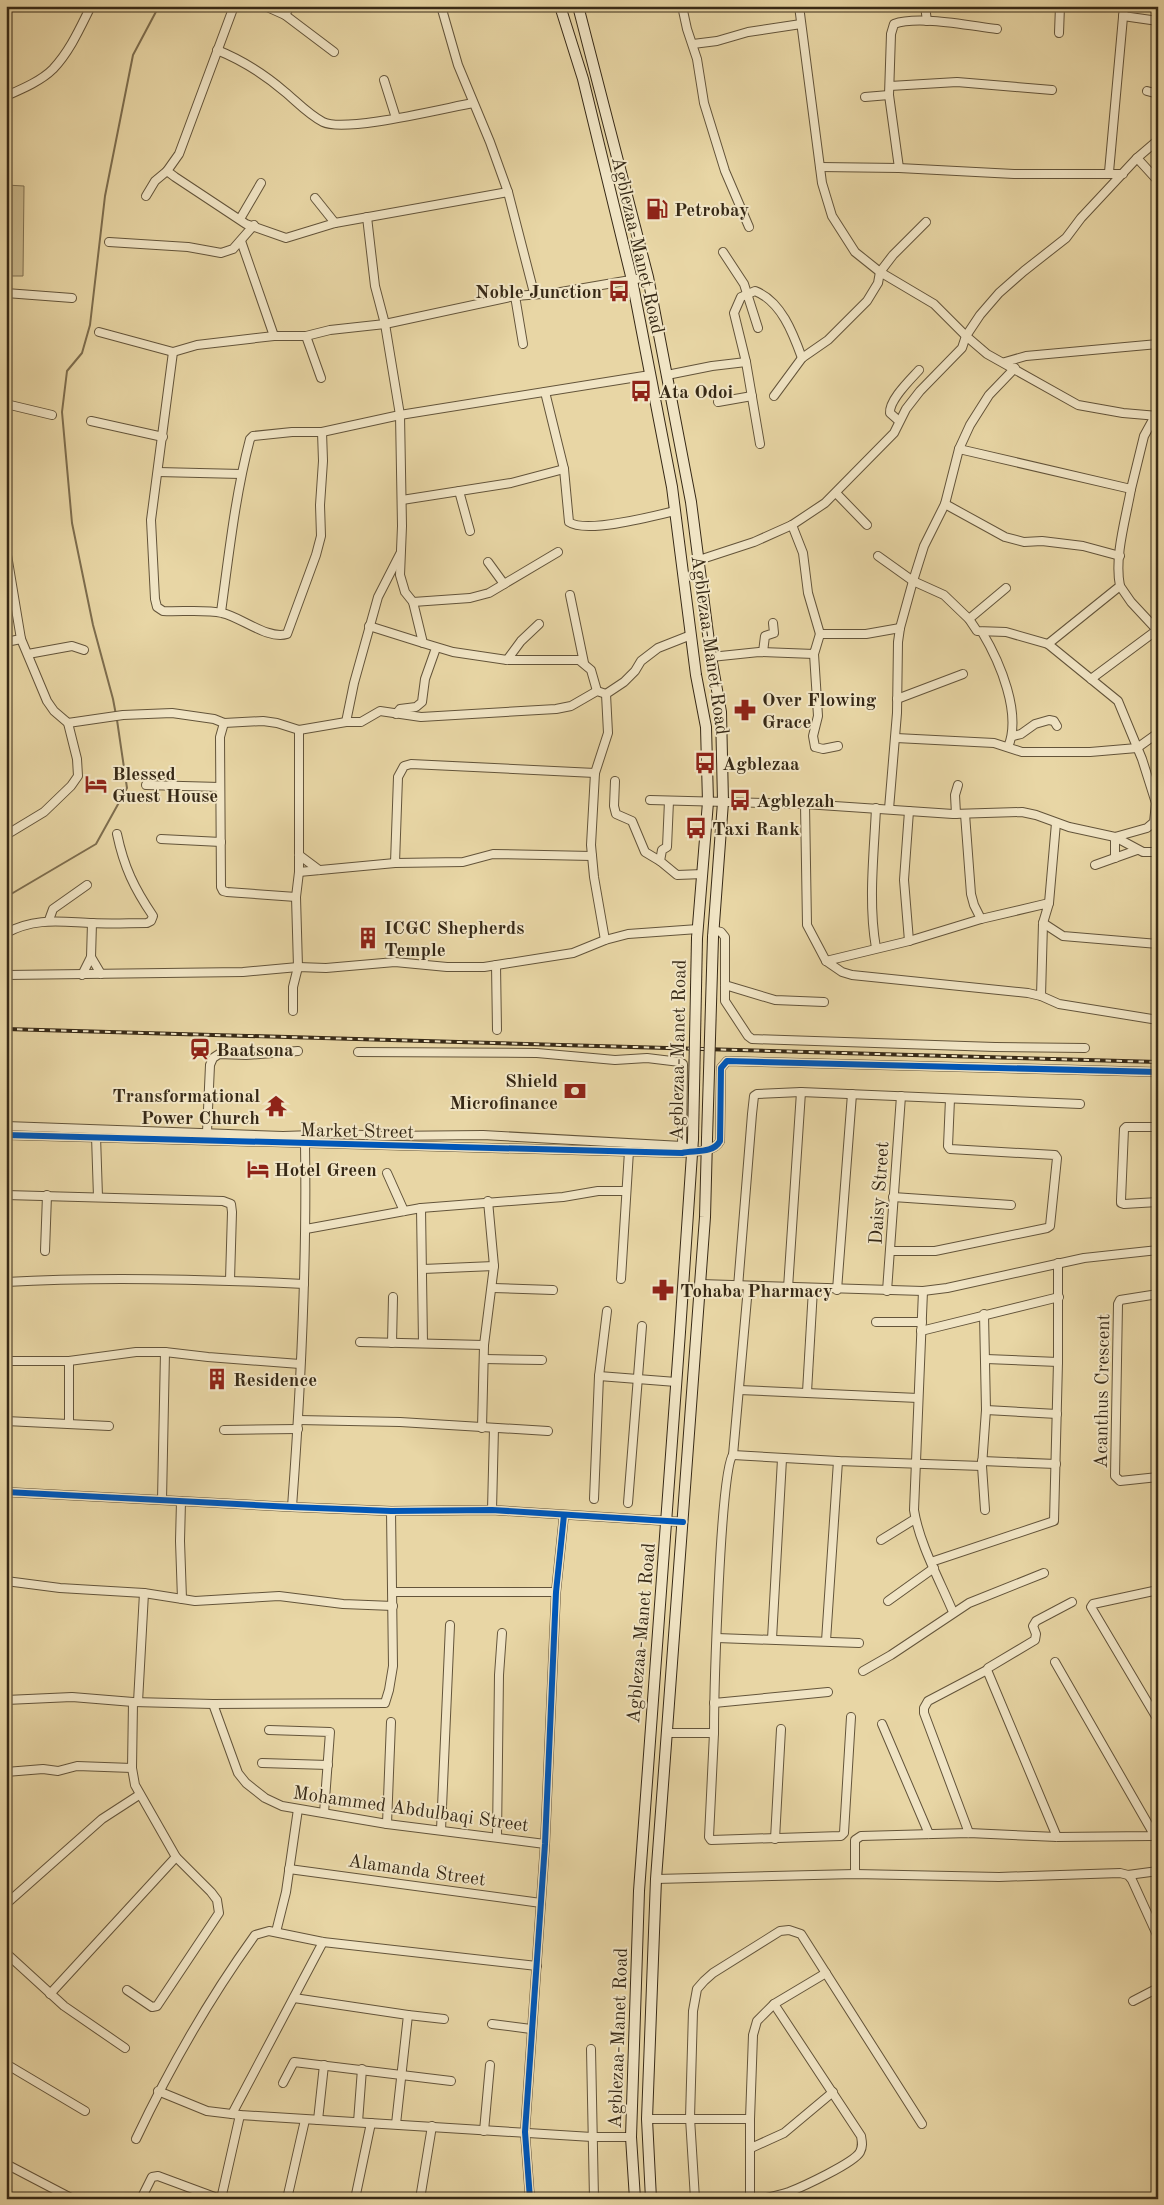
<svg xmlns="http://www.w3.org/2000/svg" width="1164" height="2205" font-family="'Old Standard TT',serif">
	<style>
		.garden { fill: #cab98d; stroke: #807152 }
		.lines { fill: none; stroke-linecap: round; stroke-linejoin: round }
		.stream { stroke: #7d6d4e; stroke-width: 2 }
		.minor-casing { stroke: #63543a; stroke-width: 10 }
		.secondary-casing { stroke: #372916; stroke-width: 12 }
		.minor { stroke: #f0e4c4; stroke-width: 8 }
		.secondary { stroke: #f0e4c4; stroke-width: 10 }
		.rail-casing { stroke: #372916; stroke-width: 4 }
		.rail { stroke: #f0e4c4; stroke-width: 2; stroke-dasharray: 5.5; stroke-linecap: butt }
		.secondary-bridge-casing { stroke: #372916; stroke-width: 12; stroke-linecap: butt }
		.secondary-bridge { stroke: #f0e4c4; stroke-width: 10 }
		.cycleway-casing { stroke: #f0e4c4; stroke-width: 9 }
		.cycleway { stroke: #0057b8; stroke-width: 6 }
		.labels { text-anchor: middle; stroke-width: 4; stroke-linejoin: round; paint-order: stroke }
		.poi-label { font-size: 19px; font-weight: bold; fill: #372916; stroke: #f0e4c4; text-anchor: start }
		.street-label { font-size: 19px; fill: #372916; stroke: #f0e4c4 }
	</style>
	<rect width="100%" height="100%" fill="#e8d6a5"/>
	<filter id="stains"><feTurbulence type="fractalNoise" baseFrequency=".004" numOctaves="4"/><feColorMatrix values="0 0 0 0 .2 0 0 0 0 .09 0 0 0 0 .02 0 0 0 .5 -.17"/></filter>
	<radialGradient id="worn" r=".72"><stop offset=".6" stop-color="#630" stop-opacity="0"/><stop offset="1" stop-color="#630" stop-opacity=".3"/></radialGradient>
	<path class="garden" d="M6,185L24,186L23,276H6Z"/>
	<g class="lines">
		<g class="stream">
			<path d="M116,715L113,699L93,625L72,523L62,412L67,371L82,353L90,325L105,196L133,55L159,6"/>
			<path d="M6,897L96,844L127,788L117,720"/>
		</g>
		<g class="minor-casing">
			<g id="minor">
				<path d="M234,6L179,154L167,171L175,177L246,224L286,238L335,223L508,192"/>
				<path d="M265,6L285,15L334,52"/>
				<path d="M441,6L458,65L490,142L508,192L534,293"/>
				<path d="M682,6L687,29L697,59L704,103L725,171L749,227"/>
				<path d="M799,6L822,183L832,216L855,252L880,272L934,304L966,336L987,354L1078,405L1123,413L1158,416"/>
				<path d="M925,6L927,21"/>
				<path d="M285,15L290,6"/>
				<path d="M1123,16L1158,21"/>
				<path d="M1059,33L1060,6"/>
				<path d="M693,44L717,41L748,32L801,24"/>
				<path d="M217,50C242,60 264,74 285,92C297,102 309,115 323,122C345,133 445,108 473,103"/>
				<path d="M384,80L396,118"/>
				<path d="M890,86L957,82L1052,90"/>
				<path d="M1147,91L1158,94"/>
				<path d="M6,96C22,89 41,81 53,69C70,51 80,28 91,6"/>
				<path d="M865,97L889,95"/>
				<path d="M1137,158L1158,181"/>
				<path d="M820,167L899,168L1014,174H1123"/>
				<path d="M899,168L889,95L891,34L894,24C918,15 971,26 997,29"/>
				<path d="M1109,172L1124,6"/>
				<path d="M146,196L155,181L167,171"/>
				<path d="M315,198L335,223"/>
				<path d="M367,217L375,286L385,324L400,415L402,526L400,575L405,592L413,602L423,643L453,652L507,660H579L591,670L597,691"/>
				<path d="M240,219L261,183"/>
				<path d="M241,241L274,336"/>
				<path d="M109,242L188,247L221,253L233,249L254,225"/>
				<path d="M723,252L744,284L758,328"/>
				<path d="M6,293L72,298"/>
				<path d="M515,296L523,344"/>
				<path d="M99,332L173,352L197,345L274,336H306L330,330L385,324L515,296L555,293L648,277"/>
				<path d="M306,336L321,378"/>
				<path d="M173,352L151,520L155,599L157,607L163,611C180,612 205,609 222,613C241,617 268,640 287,634L316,555L321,536L320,505L323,461L322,432"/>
				<path d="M1005,362L1026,356L1158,344"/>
				<path d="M667,375L712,366L746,362"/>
				<path d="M545,392L564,469L569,522C586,534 654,516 675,511"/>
				<path d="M774,396L802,358L828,340L867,301L878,283L880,272L893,255L926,222"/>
				<path d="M718,402L752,396"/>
				<path d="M6,404L52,415"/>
				<path d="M6,408V424"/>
				<path d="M91,421L163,437"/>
				<path d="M899,421L890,413C889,400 910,380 919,370"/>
				<path d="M760,444L746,362L734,313L741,297L755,291C781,301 793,333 802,358"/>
				<path d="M158,472L241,474"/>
				<path d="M1131,489L1144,436L1155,416"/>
				<path d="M459,491L470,531"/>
				<path d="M836,493L867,525"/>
				<path d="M402,500L511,483L564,469"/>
				<path d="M945,504L1005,537L1024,542L1042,541L1083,546L1120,556"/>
				<path d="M792,525L803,553L808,593L820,634"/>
				<path d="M6,549L21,639L47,701L54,711L68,723L77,759L78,776L71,786L44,812L6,835"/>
				<path d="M878,556L913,581L944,595L969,619L977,631L1006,632L1048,644L1120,586C1114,557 1126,518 1131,489L959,449"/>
				<path d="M699,560L754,542L792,525L825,503L894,433L906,409L920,391L962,348L966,336L980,315L999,293L1024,271L1066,238L1081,218L1137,158L1158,140"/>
				<path d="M488,562L504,584"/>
				<path d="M1120,586L1131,602L1158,631"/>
				<path d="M570,595L584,663"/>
				<path d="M413,602L470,598L489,593L558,552"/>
				<path d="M221,612C229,554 235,496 250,439L253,436L292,432H322L400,415L650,375"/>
				<path d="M969,619L1006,588"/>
				<path d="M369,626L423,643"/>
				<path d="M982,632C1000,662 1022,714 1008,747"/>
				<path d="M6,642L21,639"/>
				<path d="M1048,644L1118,701L1142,759L1156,803L1154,822L1147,828L1115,837V858"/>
				<path d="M763,652L765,636L774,633L773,623"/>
				<path d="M28,654L72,646L84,650"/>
				<path d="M814,654L818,716L813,736L815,747L823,749L838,746"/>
				<path d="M711,657L759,652L814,654L820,634H866L900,628"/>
				<path d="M507,660L521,641L539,624"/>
				<path d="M1091,679L1157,630"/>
				<path d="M897,699L963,674"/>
				<path d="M396,714L400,709L416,707L422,702L425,679L436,648"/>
				<path d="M346,722L354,683L378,597L400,554"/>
				<path d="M68,723L123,715L172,713L214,719L224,723L263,721L277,723L299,730L346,722H361L380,711L421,717L556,709L571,706L597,691L606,694"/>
				<path d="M224,723L220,737L221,887L223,891L227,892L296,897"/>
				<path d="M1013,736L1021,734L1035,724L1049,720L1054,721L1057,726"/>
				<path d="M896,738L994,743L1022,752H1090L1137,748L1158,733"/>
				<path d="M615,781L614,806L616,814L632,821L645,852L660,861"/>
				<path d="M146,785L220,787"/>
				<path d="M650,800L805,804L953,814L1022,812L1036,815L1069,827L1115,837L1143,852H1158"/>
				<path d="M669,801L667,847L662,850L660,861L677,875L703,874"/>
				<path d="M805,804L807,925L826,961L842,972L852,975L1028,993L1041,996"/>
				<path d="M876,808C874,854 868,902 876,948"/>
				<path d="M889,809L897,713L898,642L900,628L913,581L924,546L945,504L959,449L970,425L989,395L1015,368"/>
				<path d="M909,811L904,880L909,941"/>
				<path d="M956,814L955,795L958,785"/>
				<path d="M965,814L971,894L974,905L981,919L1049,903L1043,923L1041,996L1059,1004L1158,1020"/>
				<path d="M161,839L221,842"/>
				<path d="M299,855L319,870"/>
				<path d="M395,863L398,777L404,766L411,764L595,773"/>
				<path d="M1095,865L1137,850"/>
				<path d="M299,872L395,863L463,862L493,854L592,856"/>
				<path d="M1049,903L1056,823"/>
				<path d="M49,920L53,909L87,885"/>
				<path d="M1043,923L1063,936L1158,944"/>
				<path d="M713,930L721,932L725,937V1001L748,1036L752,1039L995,1047L1085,1048"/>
				<path d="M6,933C36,917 61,922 93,923C111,924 129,923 147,923L151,921L153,916C134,888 124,867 117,834"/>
				<path d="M605,940L594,877L591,845L595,773L608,733L606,694L624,682L635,671L641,661L658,648L691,635"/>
				<path d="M91,957L101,974"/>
				<path d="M826,961L909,941L981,919"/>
				<path d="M496,965L497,1030"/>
				<path d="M6,975L243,972L298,967L326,968L395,962L447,967H484L573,953L605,940L628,934L698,929"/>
				<path d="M82,975L91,957L92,923"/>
				<path d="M725,985L775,1000L824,1002"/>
				<path d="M293,1011V987L298,967L296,897L299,872V730"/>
				<path d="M358,1052L537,1053L615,1060L647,1058L680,1062L683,1064L682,1146"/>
				<path d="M6,1126L283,1136L343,1134L383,1136L483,1135L682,1146L693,1151"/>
				<path d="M1158,1127H1126L1124,1129L1121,1200V1203L1124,1204L1158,1202"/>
				<path d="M207,1132L210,1065L213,1058L219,1054L246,1055L298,1051"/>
				<path d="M6,1135L682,1153C694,1150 713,1154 720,1141L721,1068L727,1061L1158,1072"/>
				<path d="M96,1136L98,1197"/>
				<path d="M387,1173L404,1211"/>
				<path d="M6,1195L223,1201L231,1204L232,1212L230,1280"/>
				<path d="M893,1197L1011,1205"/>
				<path d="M421,1208L423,1343"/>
				<path d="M306,1229L421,1208L563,1197L598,1191H626"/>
				<path d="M45,1251L47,1195"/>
				<path d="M890,1251H935L1047,1228L1050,1226L1057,1158L1055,1155L950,1149L948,1146L950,1099"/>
				<path d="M423,1269L494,1266"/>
				<path d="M621,1279L629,1151"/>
				<path d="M6,1282C105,1276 205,1279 304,1284"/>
				<path d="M700,1284L923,1291L947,1288L1084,1258L1158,1250"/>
				<path d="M738,1287L752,1114L754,1096L757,1094L801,1092L1080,1104"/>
				<path d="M493,1288L553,1290"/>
				<path d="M788,1288L801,1092"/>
				<path d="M837,1290L852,1094"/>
				<path d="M887,1291L901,1096"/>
				<path d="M923,1291L914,1510C919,1543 940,1581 953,1612"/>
				<path d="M1158,1294L1120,1300L1118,1304L1115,1476L1120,1481L1158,1477"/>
				<path d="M984,1314L986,1410L982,1466L985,1510"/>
				<path d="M876,1322H922"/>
				<path d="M921,1331L1059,1297"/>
				<path d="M360,1342L484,1345"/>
				<path d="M392,1343L393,1297"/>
				<path d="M484,1359L542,1360"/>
				<path d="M986,1359L1058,1362"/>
				<path d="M6,1361H69L136,1352H165L208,1357L300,1364"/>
				<path d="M599,1376L676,1382"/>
				<path d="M739,1390L918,1398"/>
				<path d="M807,1392L813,1289"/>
				<path d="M986,1410L1057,1414"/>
				<path d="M298,1420L400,1422L548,1431"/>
				<path d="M6,1421L109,1426"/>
				<path d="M69,1424V1361"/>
				<path d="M482,1428L484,1345L494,1266L488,1201"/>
				<path d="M224,1430L298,1429"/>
				<path d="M733,1455L838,1461L982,1466"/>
				<path d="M982,1461L1056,1464"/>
				<path d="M6,1492L292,1507L391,1511L492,1510L683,1522"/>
				<path d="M594,1499L599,1376L607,1311"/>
				<path d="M162,1500L165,1352"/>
				<path d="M181,1501L180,1541L182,1599"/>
				<path d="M628,1503L642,1326"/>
				<path d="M292,1507C301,1386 307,1265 305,1144"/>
				<path d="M492,1510L494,1428"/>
				<path d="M881,1540L915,1519"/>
				<path d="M931,1562L1054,1521L1058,1362V1263"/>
				<path d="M6,1581L60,1588L144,1593L195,1601L279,1596L343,1604L393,1606"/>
				<path d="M1158,1590L1093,1604L1091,1607L1158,1720"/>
				<path d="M393,1592H556"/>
				<path d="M888,1601L934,1568"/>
				<path d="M717,1638L859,1643"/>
				<path d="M772,1639L782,1459"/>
				<path d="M826,1641L838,1461"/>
				<path d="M863,1671L891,1655L969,1603L1044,1573"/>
				<path d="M6,1700L72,1697L133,1702L213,1704L385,1703L389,1690L393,1666L391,1511"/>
				<path d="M138,1702L144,1593"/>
				<path d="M714,1703L828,1692"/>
				<path d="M213,1704L238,1773L246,1783L265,1798L282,1806L387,1824L545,1844"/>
				<path d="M882,1724L929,1834"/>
				<path d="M269,1730L330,1732L324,1813"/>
				<path d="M666,1733H714L709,1837L711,1840L841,1836L844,1833L851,1717"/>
				<path d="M714,1733C714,1700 720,1467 733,1455L748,1287"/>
				<path d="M262,1763L328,1765"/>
				<path d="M6,1772L43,1769L58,1771L77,1766L132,1768"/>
				<path d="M387,1824L391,1722"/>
				<path d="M441,1830L450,1625"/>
				<path d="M969,1833L924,1713V1708L928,1701L987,1670"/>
				<path d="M497,1837L499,1675L502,1633"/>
				<path d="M1057,1837L987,1670L988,1668L1035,1640L1036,1634L1033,1626L1036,1621L1072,1602"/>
				<path d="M775,1839L781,1729"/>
				<path d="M289,1869L541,1903"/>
				<path d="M855,1874V1840L861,1836L969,1833L1057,1837L1151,1836L1152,1831L1055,1662"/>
				<path d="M1128,1875L1158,1871"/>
				<path d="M656,1879L855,1874L999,1877L1120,1873L1128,1875L1132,1880L1158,1937"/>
				<path d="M6,1904L102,1819L139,1795"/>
				<path d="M276,1932L286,1892L298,1809"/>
				<path d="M6,1953L64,2006L125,2048"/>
				<path d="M127,1990L152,2007L157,2006L219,1913L217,1900L211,1892L176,1857L135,1785L132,1768L133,1702"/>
				<path d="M50,1994L176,1857"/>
				<path d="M294,1998L408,2015L396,2124"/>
				<path d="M1133,2001L1158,1988"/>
				<path d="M408,2015L444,2019"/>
				<path d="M492,2024L531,2029"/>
				<path d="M591,2049L594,2199"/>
				<path d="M6,2064L85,2111"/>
				<path d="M283,2083L294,2062L451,2081"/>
				<path d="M158,2091L207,2111L240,2115L592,2137H631"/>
				<path d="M232,2114L323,1942"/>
				<path d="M647,2119H750"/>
				<path d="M318,2120L324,2065"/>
				<path d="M358,2122L362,2069"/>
				<path d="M484,2131L490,2065"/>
				<path d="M136,2139C170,2067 209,1999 255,1935L269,1931L323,1942L537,1966"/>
				<path d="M751,2148L784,2133L833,2092"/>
				<path d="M6,2164L73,2199"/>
				<path d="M141,2199L152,2177L158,2176L220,2199"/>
				<path d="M221,2199L240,2115"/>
				<path d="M287,2199L305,2120"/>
				<path d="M355,2199L371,2123"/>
				<path d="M420,2199L432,2126"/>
				<path d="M530,2199L525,2132L545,1844L556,1592L564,1515"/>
				<path d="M695,2199L690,2118L693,2011L697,1989L704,1981L713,1973L780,1931L789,1930L801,1934L922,2124"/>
				<path d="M754,2199L750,2196V2119L753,2035L757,2021L774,2004L826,1973"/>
				<path d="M762,2199C771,2197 780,2195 789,2192C802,2187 854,2163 860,2152C863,2146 862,2142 861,2136L774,2004"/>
			</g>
		</g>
		<g class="secondary-casing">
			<g id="secondary">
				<path d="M560,6L583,79L632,280L672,487L696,675L706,727L708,802L697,938"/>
				<path d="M578,6L648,277L691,502L711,657L721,712L723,802L713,937"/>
				<path d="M635,2199L631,2137L639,1891L680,1332L693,1139"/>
				<path d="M651,2199L647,2119L656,1879L705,1217L707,1139"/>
			</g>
		</g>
		<use href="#minor" class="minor"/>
		<use href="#secondary" class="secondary"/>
		<g class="rail-casing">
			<path id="rail" d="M6,1029L1158,1062"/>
		</g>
		<use href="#rail" class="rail"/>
		<g class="secondary-bridge-casing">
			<g id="secondary-bridge">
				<path d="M693,1139L697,938"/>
				<path d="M707,1139L713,937"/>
			</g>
		</g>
		<use href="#secondary-bridge" class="secondary-bridge"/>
		<g class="cycleway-casing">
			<g id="cycleway">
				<path d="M6,1135L682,1153C694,1150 713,1154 720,1141L721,1068L727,1061L1158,1072"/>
				<path d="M6,1492L292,1507L391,1511L492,1510L683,1522"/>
				<path d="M530,2199L525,2132L545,1844L556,1592L564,1515"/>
			</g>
		</g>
		<use href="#cycleway" class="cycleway"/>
	</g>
	<defs>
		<g id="fuel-bare" transform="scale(1.725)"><path d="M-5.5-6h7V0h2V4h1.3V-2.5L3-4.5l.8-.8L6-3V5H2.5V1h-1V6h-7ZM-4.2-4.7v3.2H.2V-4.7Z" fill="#8f2418" stroke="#f0e4c4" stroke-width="2.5" paint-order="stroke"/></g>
		<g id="bus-bare" transform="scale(1.725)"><path d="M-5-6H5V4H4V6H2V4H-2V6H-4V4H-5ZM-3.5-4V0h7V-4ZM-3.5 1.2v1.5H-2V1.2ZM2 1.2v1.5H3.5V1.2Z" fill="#8f2418" stroke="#f0e4c4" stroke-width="2.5" paint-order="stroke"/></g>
		<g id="pharmacy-bare" transform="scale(1.725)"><path d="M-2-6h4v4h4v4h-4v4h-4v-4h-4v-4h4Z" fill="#8f2418" stroke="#f0e4c4" stroke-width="2.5" paint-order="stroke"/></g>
		<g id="hotel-bare" transform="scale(1.725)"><path d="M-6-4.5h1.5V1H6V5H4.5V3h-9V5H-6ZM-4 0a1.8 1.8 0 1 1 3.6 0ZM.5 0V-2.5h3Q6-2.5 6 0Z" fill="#8f2418" stroke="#f0e4c4" stroke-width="2.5" paint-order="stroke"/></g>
		<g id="building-bare" transform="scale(1.725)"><path d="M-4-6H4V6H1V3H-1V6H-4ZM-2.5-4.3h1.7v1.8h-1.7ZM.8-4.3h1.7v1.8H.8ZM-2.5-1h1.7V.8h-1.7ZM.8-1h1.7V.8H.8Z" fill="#8f2418" stroke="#f0e4c4" stroke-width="2.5" paint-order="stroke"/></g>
		<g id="station-bare" transform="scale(1.725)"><path d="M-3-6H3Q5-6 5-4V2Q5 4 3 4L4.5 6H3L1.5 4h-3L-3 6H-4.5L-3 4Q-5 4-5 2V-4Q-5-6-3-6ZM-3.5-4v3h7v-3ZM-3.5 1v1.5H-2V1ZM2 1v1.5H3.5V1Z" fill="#8f2418" stroke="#f0e4c4" stroke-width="2.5" paint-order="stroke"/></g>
		<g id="bank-bare" transform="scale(1.725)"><path d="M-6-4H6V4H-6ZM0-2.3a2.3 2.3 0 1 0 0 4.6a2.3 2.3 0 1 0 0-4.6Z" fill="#8f2418" stroke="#f0e4c4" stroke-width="2.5" paint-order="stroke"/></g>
		<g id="temple-bare" transform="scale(1.725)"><path d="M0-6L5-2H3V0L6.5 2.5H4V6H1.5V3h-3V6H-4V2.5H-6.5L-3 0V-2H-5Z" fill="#8f2418" stroke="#f0e4c4" stroke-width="2.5" paint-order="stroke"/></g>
	</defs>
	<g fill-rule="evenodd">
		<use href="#fuel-bare" x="657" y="209"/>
		<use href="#bus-bare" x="619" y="291"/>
		<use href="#bus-bare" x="641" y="391"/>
		<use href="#pharmacy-bare" x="745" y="710"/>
		<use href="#bus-bare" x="705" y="763"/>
		<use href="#hotel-bare" x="96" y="784"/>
		<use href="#bus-bare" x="740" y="800"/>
		<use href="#bus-bare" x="696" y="828"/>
		<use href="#building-bare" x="368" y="938"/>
		<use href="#station-bare" x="200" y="1049"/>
		<use href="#bank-bare" x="575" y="1091"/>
		<use href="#temple-bare" x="276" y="1106"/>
		<use href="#hotel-bare" x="258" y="1169"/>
		<use href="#pharmacy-bare" x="663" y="1290"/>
		<use href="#building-bare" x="217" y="1379"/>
	</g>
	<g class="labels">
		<g class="poi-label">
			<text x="674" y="216">Petrobay</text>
			<text x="602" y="298" text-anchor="end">Noble Junction</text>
			<text x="658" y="398">Ata Odoi</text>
			<text x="762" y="706">Over Flowing<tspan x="762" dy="22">Grace</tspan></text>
			<text x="722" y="770">Agblezaa</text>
			<text x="112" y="780">Blessed<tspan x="112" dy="22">Guest House</tspan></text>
			<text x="756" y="807">Agblezah</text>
			<text x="712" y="835">Taxi Rank</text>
			<text x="384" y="934">ICGC Shepherds<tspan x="384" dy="22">Temple</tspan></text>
			<text x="216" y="1056">Baatsona</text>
			<text x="558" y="1087" text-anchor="end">Shield<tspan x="558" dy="22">Microfinance</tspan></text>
			<text x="260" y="1102" text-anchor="end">Transformational<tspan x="260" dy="22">Power Church</tspan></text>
			<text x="274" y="1176">Hotel Green</text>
			<text x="680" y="1297">Tohaba Pharmacy</text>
			<text x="233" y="1386">Residence</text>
		</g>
		<g class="street-label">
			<text transform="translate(639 245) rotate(77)" y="7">Agblezaa-Manet Road</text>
			<text transform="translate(711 645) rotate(82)" y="7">Agblezaa-Manet Road</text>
			<text transform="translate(677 1050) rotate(-89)" y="7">Agblezaa-Manet Road</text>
			<text transform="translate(357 1130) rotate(1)" y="7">Market Street</text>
			<text transform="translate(878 1193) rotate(-86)" y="7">Daisy Street</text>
			<text transform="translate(1101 1391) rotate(-89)" y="7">Acanthus Crescent</text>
			<text transform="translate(640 1633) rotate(-85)" y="7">Agblezaa-Manet Road</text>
			<text transform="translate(411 1808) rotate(8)" y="7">Mohammed Abdulbaqi Street</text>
			<text transform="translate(417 1869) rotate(8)" y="7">Alamanda Street</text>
			<text transform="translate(617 2038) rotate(-88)" y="7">Agblezaa-Manet Road</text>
		</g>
	</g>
	<rect width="1164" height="2205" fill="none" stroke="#e8d6a5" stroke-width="25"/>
	<rect x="8" y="8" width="1149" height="2190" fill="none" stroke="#372916" stroke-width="2.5"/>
	<rect x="12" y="12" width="1139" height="2180" fill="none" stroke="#372916"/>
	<rect width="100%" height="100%" filter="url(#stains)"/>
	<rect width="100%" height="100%" fill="url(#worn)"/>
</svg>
